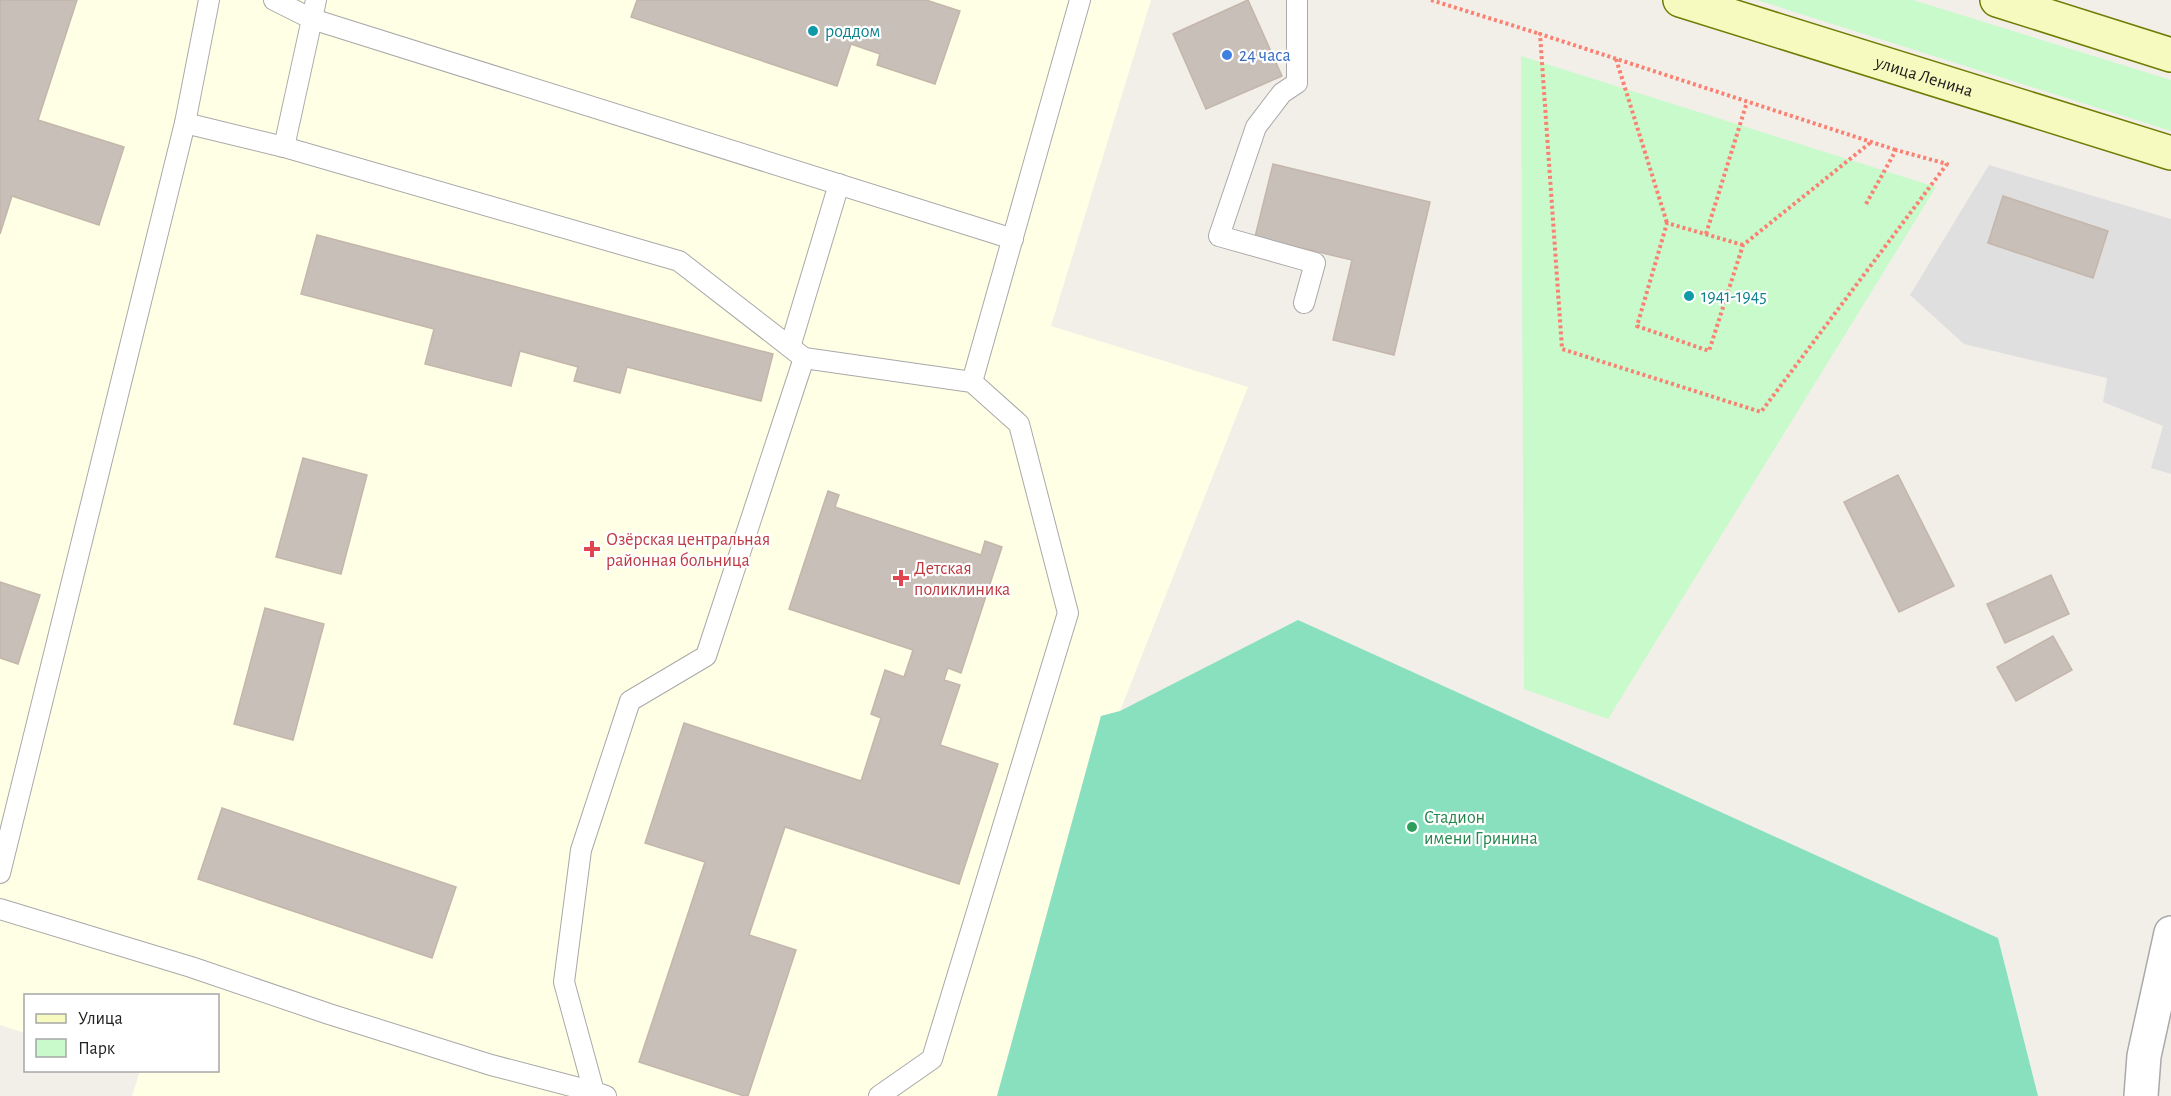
<svg xmlns="http://www.w3.org/2000/svg" width="2171" height="1096" font-family="'Alegreya Sans',sans-serif">
	<style>
		.residential { fill: #e0dfdf }
		.education { fill: #ffffe5 }
		.park { fill: #c8facc }
		.pitch { fill: #88e0be }
		.building { fill: #c7bfb8; stroke: #c4b6ab; stroke-width: 1.5 }
		.lines { fill: none; stroke-linecap: round; stroke-linejoin: round }
		.lane-casing { stroke: #a9a9a9; stroke-width: 22 }
		.street-casing { stroke: #a9a9a9; stroke-width: 36 }
		.secondary-casing { stroke: #707d05; stroke-width: 36 }
		.path { stroke: #fa8072; stroke-width: 4; stroke-dasharray: 3 3; stroke-linecap: butt }
		.lane { stroke: #fff; stroke-width: 20 }
		.street { stroke: #fff; stroke-width: 33 }
		.secondary { stroke: #f7fabf; stroke-width: 33 }
		.culture-dot { fill: #0f9aa8; stroke: #fff; stroke-width: 2 }
		.shop-dot { fill: #3f7fe0; stroke: #fff; stroke-width: 2 }
		.health-dot { fill: #e0444e; stroke: #fff; stroke-width: 2 }
		.leisure-dot { fill: #2e9e5b; stroke: #fff; stroke-width: 2 }
		.labels { text-anchor: middle; stroke-width: 4.5; stroke-linejoin: round; paint-order: stroke }
		.culture-label { font-size: 18px; fill: #0d838f; stroke: #fff; text-anchor: start }
		.shop-label { font-size: 18px; fill: #366cbe; stroke: #fff; text-anchor: start }
		.street-label { font-size: 18px; fill: #222; stroke: #fff }
		.health-label { font-size: 18px; fill: #be3a42; stroke: #fff; text-anchor: start }
		.leisure-label { font-size: 18px; fill: #27864d; stroke: #fff; text-anchor: start }
	</style>
	<rect width="100%" height="100%" fill="#f2efe9"/>
	<path class="residential" d="M1989,165L2171,219V474L2151,468L2163,426L2103,402L2107,378L1964,344L1910,295Z"/>
	<path class="education" d="M0,0H1151L1051,326L1248,387L1120,711L1101,716L997,1096H132L140,1071L218,1070V996H26L25,1033L0,1025Z"/>
	<g class="park">
		<path d="M1757,0H1913L2171,80V131Z"/>
		<path d="M1521,56L1936,187L1608,719L1524,689Z"/>
	</g>
	<path class="pitch" d="M1298,620L1998,938L2038,1096H997L1101,716L1120,711Z"/>
	<g class="building">
		<path d="M0,0H77L38,120L124,147L99,225L12,196L0,234Z"/>
		<path d="M637,0H926L960,11L935,84L877,65L880,54L851,44L837,86L631,17Z"/>
		<path d="M1248,0L1282,76L1206,109L1173,34Z"/>
		<path d="M1273,164L1430,202L1394,355L1333,340L1352,260L1255,237Z"/>
		<path d="M2003,196L2108,231L2093,278L1988,243Z"/>
		<path d="M317,235L773,354L761,401L627,367L620,393L574,381L578,367L520,351L511,386L425,364L434,329L301,294Z"/>
		<path d="M303,458L367,475L341,574L276,557Z"/>
		<path d="M1898,475L1954,586L1899,612L1844,502Z"/>
		<path d="M828,491L839,495L835,507L981,555L985,541L1002,547L961,673L948,668L944,680L960,685L940,745L998,764L959,884L785,827L749,935L796,950L748,1096H744L639,1062L705,862L645,843L684,723L861,781L881,718L871,714L885,670L904,677L913,650L789,609Z"/>
		<path d="M2051,575L2069,614L2005,643L1987,604Z"/>
		<path d="M0,582L40,595L18,664L0,658Z"/>
		<path d="M265,608L324,624L293,740L234,724Z"/>
		<path d="M2053,636L2072,670L2016,701L1997,667Z"/>
		<path d="M222,808L456,887L432,958L198,879Z"/>
	</g>
	<g class="lines">
		<g class="lane-casing">
			<g id="lane">
				<path d="M274,0L312,19L284,147"/>
				<path d="M316,0L312,19L1013,239"/>
				<path d="M1297,0V83L1282,93L1256,127L1219,236L1315,263L1304,303"/>
				<path d="M185,123L284,147L679,261L804,358"/>
				<path d="M790,347L839,184"/>
				<path d="M972,382L1080,0"/>
				<path d="M0,873L185,123L209,0"/>
				<path d="M0,909L191,967L329,1014L491,1065L594,1092"/>
				<path d="M606,1096L594,1092L564,982L581,850L630,701L706,656L804,358L972,382L1019,424L1068,613L932,1059L879,1096"/>
			</g>
		</g>
		<g class="street-casing">
			<path id="street" d="M2141,1096L2144,1056L2171,933"/>
		</g>
		<g class="secondary-casing">
			<g id="secondary">
				<path id="s1" d="M1680,0L2171,153"/>
				<path d="M1997,0L2171,55"/>
			</g>
		</g>
		<g class="path">
			<path d="M1431,0L1540,34"/>
			<path d="M1616,59L1667,223"/>
			<path d="M1866,204L1896,150L1947,164L1761,412L1562,349L1540,34L1896,150"/>
			<path d="M1706,234L1747,102"/>
			<path d="M1743,245L1667,223L1637,326L1709,351L1743,245L1870,143"/>
		</g>
		<use href="#lane" class="lane"/>
		<use href="#street" class="street"/>
		<use href="#secondary" class="secondary"/>
	</g>
	<g class="culture-dot">
		<circle cx="813" cy="31" r="6"/>
		<circle cx="1689" cy="296" r="6"/>
	</g>
	<circle class="shop-dot" cx="1227" cy="55" r="6"/>
	<g class="health-dot">
		<path d="M589 540h6v6h6v6h-6v6h-6v-6h-6v-6h6z"/>
		<path d="M898 569h6v6h6v6h-6v6h-6v-6h-6v-6h6z"/>
	</g>
	<circle class="leisure-dot" cx="1412" cy="827" r="6"/>
	<g class="labels">
		<g class="culture-label">
			<text x="825" y="37">роддом</text>
			<text x="1701" y="302">1941-1945</text>
		</g>
		<g class="shop-label">
			<text x="1239" y="61">24 часа</text>
		</g>
		<g class="street-label">
			<text dy="6" stroke="none"><textPath href="#s1" startOffset="256">улица Ленина</textPath></text>
		</g>
		<g class="health-label">
			<text x="606" y="545">Озёрская центральная<tspan x="606" dy="21">районная больница</tspan></text>
			<text x="914" y="574">Детская<tspan x="914" dy="21">поликлиника</tspan></text>
		</g>
		<g class="leisure-label">
			<text x="1424" y="823">Стадион<tspan x="1424" dy="21">имени Гринина</tspan></text>
		</g>
	</g>
	<rect x="24" y="994" width="195" height="78" fill="#ffffff" stroke="#a7a7a7" stroke-width="1.5"/>
	<rect x="36" y="1014" width="30" height="9" fill="#f7fabf" stroke="#a7a7a7" stroke-width="1.5"/>
	<text x="78" y="1024" font-size="18" fill="#222222">Улица</text>
	<rect x="36" y="1039" width="30" height="18" fill="#c8facc" stroke="#a7a7a7" stroke-width="1.5"/>
	<text x="78" y="1054" font-size="18" fill="#222222">Парк</text>
</svg>
